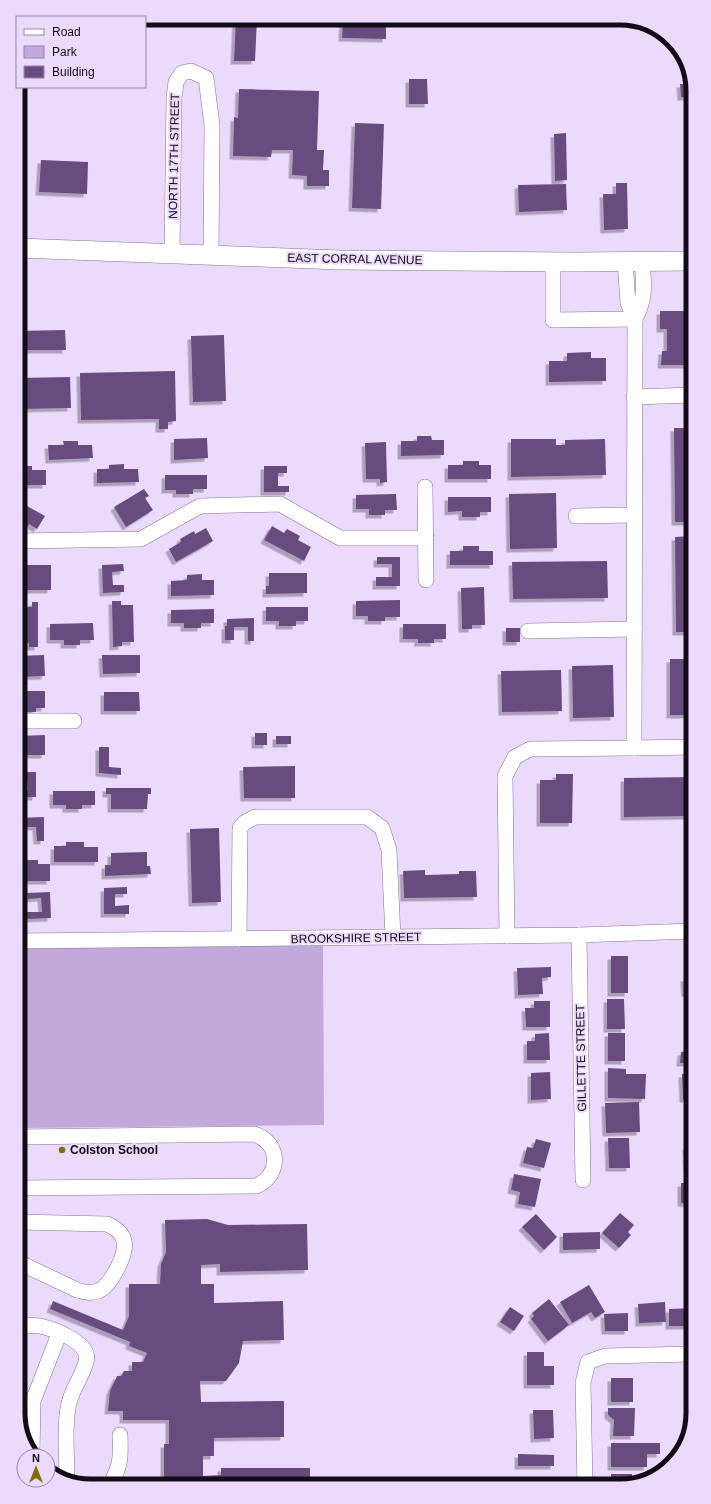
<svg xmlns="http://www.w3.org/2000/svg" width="711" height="1504" font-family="Arial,sans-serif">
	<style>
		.green { fill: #c3a8db }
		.building { fill: #684b7f; filter: url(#shadow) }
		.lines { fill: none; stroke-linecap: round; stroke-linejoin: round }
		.minor-casing { stroke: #837391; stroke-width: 16 }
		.major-casing { stroke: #837391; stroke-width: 20 }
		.minor { stroke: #fff; stroke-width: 15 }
		.major { stroke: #fff; stroke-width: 19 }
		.poi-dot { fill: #7f6e0b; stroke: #ebdafb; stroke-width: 1.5 }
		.labels { text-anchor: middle; stroke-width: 4; stroke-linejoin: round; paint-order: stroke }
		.street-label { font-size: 12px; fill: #120c17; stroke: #ebdafb }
		.poi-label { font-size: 12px; font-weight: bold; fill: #120c17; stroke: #ebdafb; text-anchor: start }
		.rim { fill: none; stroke: #120c17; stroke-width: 5 }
	</style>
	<defs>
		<filter id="shadow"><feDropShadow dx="-3.5" dy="3.5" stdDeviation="0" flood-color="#0004"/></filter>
	</defs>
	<rect width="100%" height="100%" fill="#ebdafb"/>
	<path class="green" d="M323,944L324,1125L18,1128V947Z"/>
	<g class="building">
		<path d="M236,18H257L255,61H234Z"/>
		<path d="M343,18H386V39L342,38Z"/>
		<path d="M409,79H427L428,104H409Z"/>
		<path d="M689,79H691L693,97H681L680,84H689Z"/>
		<path d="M239,89L319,91L317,150H324L323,170H329V186H307V176L292,175L293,150H272L271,157L233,156L234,117L238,118Z"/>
		<path d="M355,123L384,124L381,209L352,208Z"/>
		<path d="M566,133L567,180L555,181L554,134Z"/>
		<path d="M41,160L88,162L87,194L39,192Z"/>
		<path d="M616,183H627L628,229L604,230L603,194H616Z"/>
		<path d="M566,184L567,210L519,212L518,185Z"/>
		<path d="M660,311H693V365H661L662,351H667V329H660Z"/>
		<path d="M65,330L66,350H18V331Z"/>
		<path d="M224,335L226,401L193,402L191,336Z"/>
		<path d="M591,352V358H606V381L549,382V361H567V353Z"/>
		<path d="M175,371L176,421L168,422V429H159V419L81,420L80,373Z"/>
		<path d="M70,377L71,408L18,409V378Z"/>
		<path d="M674,428H693V522H675Z"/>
		<path d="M417,436H431L432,440H444V455L401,456V441H417Z"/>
		<path d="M207,438L208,458L174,460V439Z"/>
		<path d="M511,439H556V445H565V440L605,439L606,475L511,477Z"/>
		<path d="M63,441H78V445H92L93,458L49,460L48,445H64Z"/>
		<path d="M386,442L387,482L380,483V479H366L365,443Z"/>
		<path d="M463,461H479V465H491V479H448V465H463Z"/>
		<path d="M124,464V469H138L139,482L97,483V469H109V465Z"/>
		<path d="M18,466H32V470H46V485H18Z"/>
		<path d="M264,466H287V473H278V486H289V492H264Z"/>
		<path d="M165,475H207V489H193V494H176V490H165Z"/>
		<path d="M144,489L149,496L145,498L153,510L126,527L114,507Z"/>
		<path d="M556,493L557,548L510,549L509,494Z"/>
		<path d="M396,494L397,510H385V515H369V509H356V495Z"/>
		<path d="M448,497H491V512H480V517H462V511L448,512Z"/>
		<path d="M18,501L45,516L37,529L29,524L27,528L18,523Z"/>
		<path d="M272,526L284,533L287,529L300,536L298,540L311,547L304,561L264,540Z"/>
		<path d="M206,528L213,541L176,562L169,549L181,542L180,539L194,531L195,534Z"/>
		<path d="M693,536V632H676L675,537Z"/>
		<path d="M463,546H479V551H493V565H450V551H463Z"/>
		<path d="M377,557H400V586H376V577H392V564H377Z"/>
		<path d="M607,561L608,598L513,599L512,562Z"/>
		<path d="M123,564L124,571L112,572L113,585H124V592L103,593L102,565Z"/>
		<path d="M18,565H51V590H24V601H18Z"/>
		<path d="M269,573H307V593L266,594V586H269Z"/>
		<path d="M202,574V580H214V595L171,596V581L187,580V575Z"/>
		<path d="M484,587L485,625H472V629H462L461,588Z"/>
		<path d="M400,600V617H385V621H368V616H356V601Z"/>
		<path d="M112,601H121V605H133L134,642H122V646L113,647Z"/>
		<path d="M32,602H38V647H29V643H18V607H32Z"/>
		<path d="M266,607H308V621H296V626H279V621H266Z"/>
		<path d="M214,609V623H201V628H184V623H171V610Z"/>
		<path d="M254,618V641H248V627H234V640H225V626H227V619Z"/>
		<path d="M93,623L94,640H80V645H64V640H50V624Z"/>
		<path d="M403,624H446V639H434V643H418V639H403Z"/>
		<rect x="506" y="628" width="14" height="14"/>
		<path d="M44,655L45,676L18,677V656Z"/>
		<path d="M102,655H140V673L103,674Z"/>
		<rect x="670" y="659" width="23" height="56"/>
		<path d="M613,665L614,717L573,718L572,666Z"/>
		<path d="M561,670L562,711L502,712L501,671Z"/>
		<path d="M18,691H45V708H36V712H18Z"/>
		<path d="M104,692H139L140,711H104Z"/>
		<rect x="255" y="733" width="12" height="12"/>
		<path d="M45,735V755H18V736Z"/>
		<rect x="276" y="736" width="15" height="8"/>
		<path d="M99,747H109V767L121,768V775L99,773Z"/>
		<path d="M295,766V798H244L243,767Z"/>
		<path d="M18,772H36V797H18V790H28L27,778H18Z"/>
		<path d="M556,774H573L572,823H540V780H556Z"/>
		<path d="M693,777V816L624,817V778Z"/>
		<path d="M106,788H151V794H148L147,809H111V794H106Z"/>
		<path d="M53,791H95V805H82V809H66V805H53Z"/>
		<path d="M44,817V841H37L36,827H25V841H18V818Z"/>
		<path d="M219,828L221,902L192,903L190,829Z"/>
		<path d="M66,842H84V847H98V862H54V846H66Z"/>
		<path d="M147,852V866H150L151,874L105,876V865H111V853Z"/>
		<path d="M23,860H38V864H50V881H18V864H23Z"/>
		<path d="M425,870V875L459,874V871H476L477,897L404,898L403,871Z"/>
		<path d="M127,887V894H115V906L129,905V914H104V888Z"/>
		<path d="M50,892L51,918L26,919V912H42L41,898L28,899L27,893Z"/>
		<rect x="611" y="956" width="17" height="37"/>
		<path d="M551,967V977L542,978L543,994L518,995L517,968Z"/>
		<path d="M684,978H693V993H685Z"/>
		<path d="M691,998H693V1027H690Z"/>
		<path d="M607,999H624L625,1029H607Z"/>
		<path d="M534,1001H550V1027H526L525,1008H534Z"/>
		<path d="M549,1033L550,1060H527V1041H535V1034Z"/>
		<rect x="608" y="1033" width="17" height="28"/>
		<path d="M686,1047H693V1063H680L681,1052H686Z"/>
		<path d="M608,1068L626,1069V1074H646L645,1099L608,1098Z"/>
		<path d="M550,1072L551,1099L531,1100V1073Z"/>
		<path d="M682,1074H693V1099H683Z"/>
		<path d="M639,1102L640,1132L606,1133L605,1103Z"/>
		<path d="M608,1138H629L630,1168H609Z"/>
		<path d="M536,1139L551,1143L544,1168L523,1163L527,1147L533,1148Z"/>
		<path d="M686,1146H693V1166H687Z"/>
		<path d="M514,1174L541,1179L535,1207L518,1204L520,1192L511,1190Z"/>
		<path d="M681,1183H693V1204L681,1203Z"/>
		<path d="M620,1213L634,1225L628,1232L631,1235L619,1248L602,1233Z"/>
		<path d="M536,1214L557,1237L544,1250L522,1227Z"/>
		<path d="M207,1219L228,1225L307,1224L308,1270L220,1272V1264L201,1265V1284H214V1303L283,1301L284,1340L243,1341L239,1363L226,1381H200L201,1402L284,1401V1437L214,1438V1456H203V1476L221,1475V1468H310V1486H164V1444H169V1420H123V1411H108L110,1391L117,1376H121L124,1371H132V1362H143L147,1353L129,1346L130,1342L50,1309L53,1301L123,1330L129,1316V1284H160L161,1264L166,1252L165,1220Z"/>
		<path d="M600,1232V1249L563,1250V1233Z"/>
		<path d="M589,1285L605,1312L595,1318L591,1312L572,1323L560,1302Z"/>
		<path d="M549,1299L569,1325L548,1341L531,1319L534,1316L532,1313Z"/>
		<path d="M665,1302L666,1322L639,1323L638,1304Z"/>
		<path d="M510,1307L524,1316L514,1331L500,1322Z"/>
		<path d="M693,1308V1326H669V1309Z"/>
		<path d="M628,1313V1331H605L604,1314Z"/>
		<path d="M527,1352H544V1366H554V1385H527Z"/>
		<rect x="611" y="1378" width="22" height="24"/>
		<path d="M608,1408H635L634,1436H613L614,1420L608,1415Z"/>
		<path d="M533,1410H553L554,1438L534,1439Z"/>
		<path d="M611,1443H660V1454H647V1467H611Z"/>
		<path d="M518,1454L554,1455V1466H518Z"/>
		<path d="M611,1474H632V1484L612,1486Z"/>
		<path d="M555,1477L556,1486H534V1478Z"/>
	</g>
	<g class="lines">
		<g class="minor-casing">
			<g id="minor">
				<path d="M172,253L174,98L176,82L182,73L191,71L206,78L212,125L211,255"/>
				<path d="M553,262V320L635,319"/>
				<path d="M635,319C646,298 644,285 642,261"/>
				<path d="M634,397L693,395"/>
				<path d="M425,487L426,580"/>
				<path d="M576,516L634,515"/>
				<path d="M18,541L141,539L200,506L280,504L340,538H426"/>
				<path d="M528,631L634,629"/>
				<path d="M18,721H74"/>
				<path d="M634,748L693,747"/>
				<path d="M579,935L583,1180"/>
				<path d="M507,936L505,776L515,757L530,749L634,748L635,319L628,303L625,261"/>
				<path d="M239,939L240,828L244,823L255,817H367L382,828L389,850L393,937"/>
				<path d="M18,941L579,935L693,931"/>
				<path d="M18,1188L256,1186C281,1176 281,1142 254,1134L18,1137"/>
				<path d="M18,1262L77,1290C83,1292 91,1294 98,1291C110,1287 128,1253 124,1241C122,1232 115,1228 107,1224L18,1222"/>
				<path d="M18,1326C25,1326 33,1325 40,1326C54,1329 92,1343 86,1362C82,1378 70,1391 68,1408C64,1431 67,1456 67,1479"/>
				<path d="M32,1452L33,1401L59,1334"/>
				<path d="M109,1486C121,1467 121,1457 120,1435"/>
				<path d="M585,1486L583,1383L588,1362L605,1356L693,1354"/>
			</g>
		</g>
		<g class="major-casing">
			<path id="major" d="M18,248L340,260L573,262L693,261"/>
		</g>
		<use href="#minor" class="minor"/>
		<use href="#major" class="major"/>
	</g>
	<circle class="poi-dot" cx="62" cy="1150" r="4"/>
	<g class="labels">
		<g class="street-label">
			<text transform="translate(174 156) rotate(-89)" y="4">NORTH 17TH STREET</text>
			<text transform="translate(355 259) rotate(1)" y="4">EAST CORRAL AVENUE</text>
			<text transform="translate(356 938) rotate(-1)" y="4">BROOKSHIRE STREET</text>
			<text transform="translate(581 1058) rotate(-91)" y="4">GILLETTE STREET</text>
		</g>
		<g class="poi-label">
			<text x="70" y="1154">Colston School</text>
		</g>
	</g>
	<path d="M0 0H711V1504H0ZM91 25H620A66 66 0 0 1 686 91V1413A66 66 0 0 1 620 1479H91A66 66 0 0 1 25 1413V91A66 66 0 0 1 91 25Z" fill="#ebdafb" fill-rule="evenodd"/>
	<path class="rim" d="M91 25H620A66 66 0 0 1 686 91V1413A66 66 0 0 1 620 1479H91A66 66 0 0 1 25 1413V91A66 66 0 0 1 91 25Z"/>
	<rect x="16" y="16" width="130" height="72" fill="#ebdafb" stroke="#9488a0"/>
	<rect x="24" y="29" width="20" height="6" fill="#ffffff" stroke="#9488a0"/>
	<text x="52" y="36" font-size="12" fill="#120c17">Road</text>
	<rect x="24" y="46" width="20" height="12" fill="#c3a8db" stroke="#9488a0"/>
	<text x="52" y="56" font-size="12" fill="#120c17">Park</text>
	<rect x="24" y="66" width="20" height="12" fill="#684b7f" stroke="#9488a0"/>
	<text x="52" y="76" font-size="12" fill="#120c17">Building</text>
	<g transform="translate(36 1468)"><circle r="19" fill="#ebdafb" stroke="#9488a0"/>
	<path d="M0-3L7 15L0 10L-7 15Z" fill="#7f6e0b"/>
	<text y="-6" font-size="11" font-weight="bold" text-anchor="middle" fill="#120c17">N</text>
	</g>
</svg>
